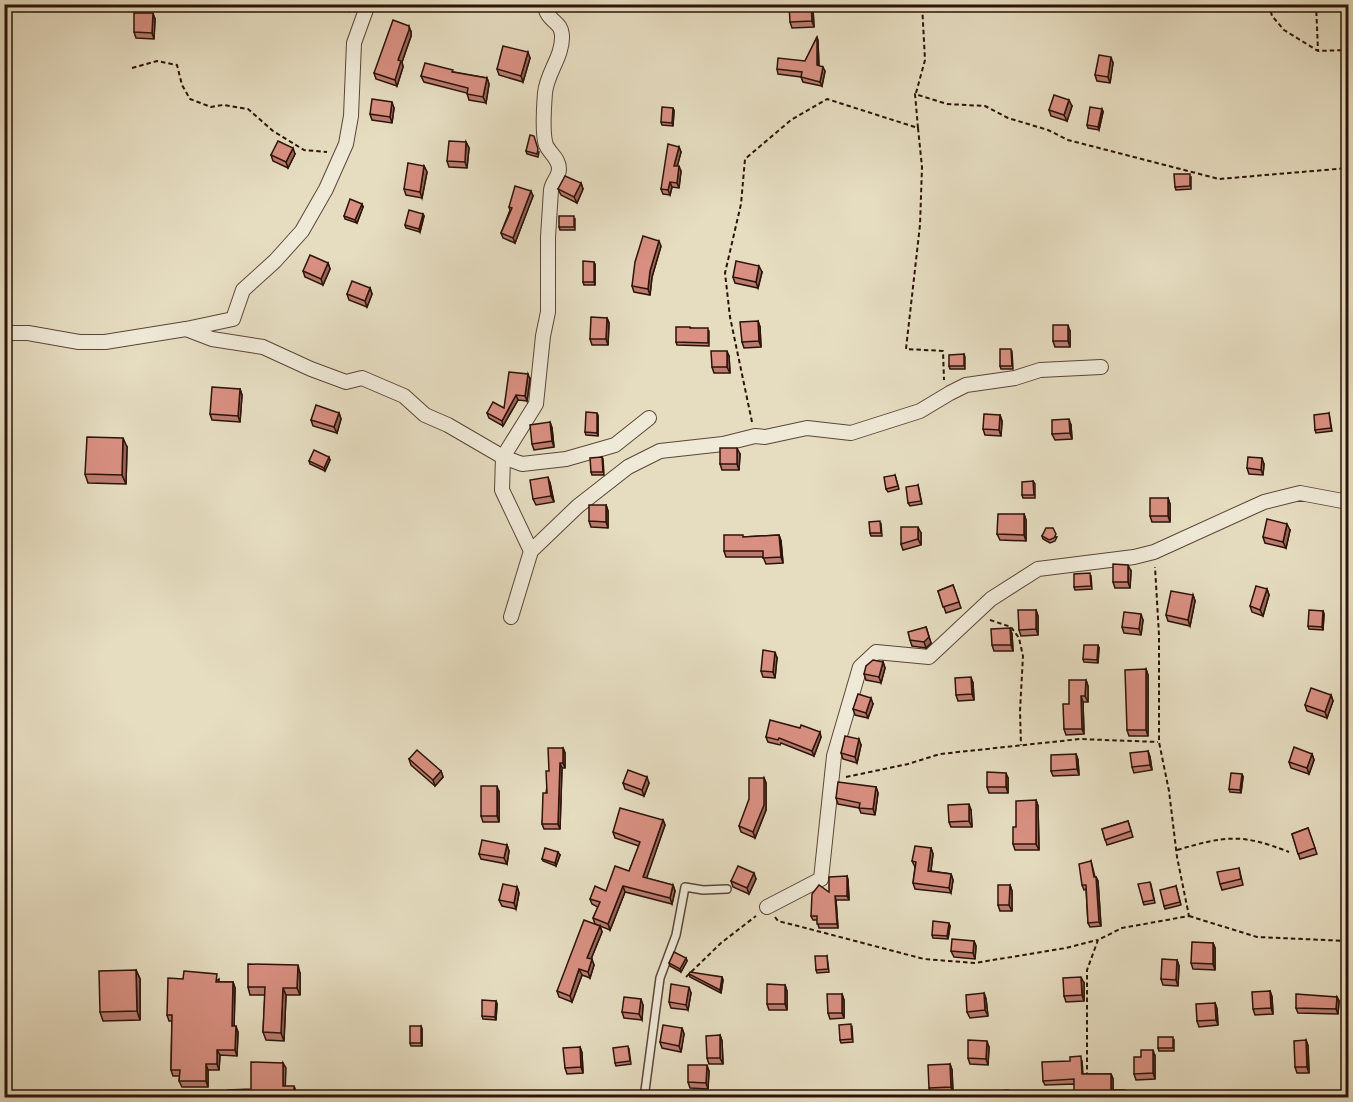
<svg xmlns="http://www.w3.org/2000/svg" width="1353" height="1102" font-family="Vollkorn,serif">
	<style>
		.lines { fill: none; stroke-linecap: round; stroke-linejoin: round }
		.service-casing { stroke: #5a4637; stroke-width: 10 }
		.minor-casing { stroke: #5a4637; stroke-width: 16 }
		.path { stroke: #2c1309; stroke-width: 2; stroke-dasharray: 4.5 3; stroke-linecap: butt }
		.service { stroke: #efe9d7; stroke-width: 7 }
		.minor { stroke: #efe9d7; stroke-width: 14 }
		.wall { fill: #bb7c70; stroke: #2c1309; stroke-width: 1.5 }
		.shaded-wall { fill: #98655b; stroke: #2c1309; stroke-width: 1.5 }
		.building { fill: #d99082; stroke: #2c1309; stroke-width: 1.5 }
	</style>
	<rect width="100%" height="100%" fill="#e6ddc1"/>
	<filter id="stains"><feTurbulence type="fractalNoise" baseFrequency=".00333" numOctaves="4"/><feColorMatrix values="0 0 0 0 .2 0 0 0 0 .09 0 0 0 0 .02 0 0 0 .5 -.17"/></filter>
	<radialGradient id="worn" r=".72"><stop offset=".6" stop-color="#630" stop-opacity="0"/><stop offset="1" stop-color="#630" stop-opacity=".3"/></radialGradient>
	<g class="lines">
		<g class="service-casing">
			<path id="service" d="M644,1098L660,978L676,935L685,887L703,890L727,889"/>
		</g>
		<g class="minor-casing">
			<g id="minor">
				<path d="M186,329L212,339L263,347L311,369L346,382L362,378L404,396L425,415L448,425L503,457L522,464L566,459L615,445L649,418"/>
				<path d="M4,333H28L79,342H105L186,329L233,319L243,290L275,261L302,231L326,189L346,144L351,116L354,43L368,4"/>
				<path d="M531,551L578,506L628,467L660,451L723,444L755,436L765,437L807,428L851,433L920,411L950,393L966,385L1015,378L1040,370L1101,367"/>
				<path d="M511,617L531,551L502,490L503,457L536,404L543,336L548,312V237L551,190C552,182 559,177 559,169C559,158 550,154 546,145C542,134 544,106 545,93C547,72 563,57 562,35C561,25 556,24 550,17C547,14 545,8 544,4"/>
				<path d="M767,907L821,879L834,756L860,667L876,652L929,657L991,599L1038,569L1134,557L1154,552L1264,502L1300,493L1348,502"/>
			</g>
		</g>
		<g class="path">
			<path d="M341,4L350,12"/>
			<path d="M1269,4L1272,16L1284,30L1318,51L1348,50"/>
			<path d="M1316,4L1318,50"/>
			<path d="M132,68L157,61L177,65L182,85L190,99L211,107L223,105L248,109L273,131L304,150L327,152"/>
			<path d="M916,93L925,60L922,4"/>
			<path d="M918,128L915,94L947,104L985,106L1008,118L1048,130L1068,140L1219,179L1348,168"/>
			<path d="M752,422L730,317L725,273L741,204L745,159L791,120L827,99L918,128L922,167L920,225L906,349L943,351L944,380"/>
			<path d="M990,620L1011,627L1019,638L1023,656L1020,711L1021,745"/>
			<path d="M846,777L908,764L940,754L1080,739L1158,742"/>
			<path d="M1177,850C1225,836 1241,833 1289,852"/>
			<path d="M1189,916L1257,937L1348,941"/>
			<path d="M775,917L778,921L798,926L924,959L975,963L1066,948L1097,940"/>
			<path d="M686,977L721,943L756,916"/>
			<path d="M1087,1077V970L1098,940L1122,928L1189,916L1177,857L1169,791L1159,742V635L1155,567"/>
		</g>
		<use href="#service" class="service"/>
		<use href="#minor" class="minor"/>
	</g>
	<g class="wall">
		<path d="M811,4L813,9L814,27L792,28L790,22Z"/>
		<path d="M155,19L154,39L136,38L134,32Z"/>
		<path d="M411,32V36L402,62L403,67L397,86L376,79L374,73Z"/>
		<path d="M817,37L818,41L819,66L825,71L822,86L803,82L801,77L778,74L777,69L805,61Z"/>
		<path d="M530,58L523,82L499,75L497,69Z"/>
		<path d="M1113,63L1110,83L1097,81L1095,75Z"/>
		<path d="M454,72L487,78L489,84L486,103L469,100L467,93L424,82L421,76Z"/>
		<path d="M1072,106L1067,121L1051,116L1049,110Z"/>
		<path d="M394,108L392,123L372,120L370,114Z"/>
		<path d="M674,111L673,126L662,125L661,122Z"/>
		<path d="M1103,112L1099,130L1088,128L1087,125Z"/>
		<path d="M466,142L469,148L467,168L449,167L447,161Z"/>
		<path d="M679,147L681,152L677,166L681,171L679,188L672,187L670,195L663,194L661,189Z"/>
		<path d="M526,151L539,152L538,157L527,154Z"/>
		<path d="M295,154L288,168L273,161L271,155Z"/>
		<path d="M424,166L427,172L422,198L406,195L404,189Z"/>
		<path d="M1191,177V189L1176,190L1175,187Z"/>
		<path d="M581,183L583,189L577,203L561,195L558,189Z"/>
		<path d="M533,196L515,243L503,238L501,233L510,210L509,207Z"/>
		<path d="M363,207L357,223L345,219L344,216Z"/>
		<path d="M423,214L424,216L420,232L406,228L405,225Z"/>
		<path d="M575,219V230H560L559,227Z"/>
		<path d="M661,246L652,277L650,295L634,292L632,286Z"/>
		<path d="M328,263L330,269L323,285L305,277L303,271Z"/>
		<path d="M595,265V285H584L583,282Z"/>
		<path d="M762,272L758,288L735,283L733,277Z"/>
		<path d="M370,288L372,294L367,307L349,300L347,294Z"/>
		<path d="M607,318L609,323L608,345H592L590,339Z"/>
		<path d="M758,321L760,327L761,347L744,348L742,342Z"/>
		<path d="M690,328L709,331V346L677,345L676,342Z"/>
		<path d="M1070,331V347H1055L1053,341Z"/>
		<path d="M1012,352L1013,369H1001L1000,366Z"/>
		<path d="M964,354L965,357V369H950L949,366Z"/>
		<path d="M729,356L730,373H714L712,367Z"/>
		<path d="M530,379L527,401L518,400L503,426L489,418L487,413L504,408Z"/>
		<path d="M240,389L242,395L240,422L212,420L210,414Z"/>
		<path d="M339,413L341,419L337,433L313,426L311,420Z"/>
		<path d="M1329,413L1332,431L1316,433L1315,430Z"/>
		<path d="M1000,415L1002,421L1001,436L985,435L983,429Z"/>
		<path d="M598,416V436L586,435L585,432Z"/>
		<path d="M550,422L552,428L554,447L534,450L532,444Z"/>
		<path d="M1071,425L1072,439L1055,440L1052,434Z"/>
		<path d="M127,447L126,484L88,483L85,474Z"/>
		<path d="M740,454L739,470H722L720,464Z"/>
		<path d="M602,457L603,459L604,475H592L591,472Z"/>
		<path d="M330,460L325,471L310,464L309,461Z"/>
		<path d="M1264,464L1263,475L1249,474L1247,468Z"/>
		<path d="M895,475L899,489L888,492L886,489Z"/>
		<path d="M1033,481L1035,484V498H1023L1022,495Z"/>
		<path d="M550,483L554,502L536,505L533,499Z"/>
		<path d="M918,485L922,504L910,506L908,503Z"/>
		<path d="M1168,498L1170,504V522H1152L1150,516Z"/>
		<path d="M606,505L608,511V528L591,527L589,521Z"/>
		<path d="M1024,514L1026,520V541L1000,540L997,534Z"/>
		<path d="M881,524L882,536H871L870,533Z"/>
		<path d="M1290,530L1286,548L1265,543L1263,537Z"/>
		<path d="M921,533V545L903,550L901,544Z"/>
		<path d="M779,535L781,541L783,563L766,564L763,557H726L724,551L744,537Z"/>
		<path d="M1042,536L1057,537L1055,541L1050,543L1043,539Z"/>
		<path d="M1131,571L1130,588H1115L1113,582Z"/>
		<path d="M1091,576L1092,589L1075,590L1074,587Z"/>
		<path d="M953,585L961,608L946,613L938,591Z"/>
		<path d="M1267,589L1269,595L1263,616L1252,612L1250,606Z"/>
		<path d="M1193,595L1195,601L1190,626L1168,621L1166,615Z"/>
		<path d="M1036,610L1038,616V635L1021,636L1019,630Z"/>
		<path d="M1323,611L1324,614L1323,630L1309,629L1308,626Z"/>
		<path d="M1143,620L1141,635L1124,633L1122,627Z"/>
		<path d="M926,627L931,643L926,648L912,646L910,640Z"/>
		<path d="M1010,628L1012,634L1013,651H994L992,645Z"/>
		<path d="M1099,648L1098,663L1084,662L1083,659Z"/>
		<path d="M777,658L775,678L763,677L761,671Z"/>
		<path d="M883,662L885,668L881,683L866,680L864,674Z"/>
		<path d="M1146,669L1148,675V736H1129L1127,730Z"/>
		<path d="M1086,680L1088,686V702H1083L1084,734L1066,735L1064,729L1069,704Z"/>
		<path d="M973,683L974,700L958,701L956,695Z"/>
		<path d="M1331,695L1333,701L1327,718L1307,711L1305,705Z"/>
		<path d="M873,704L868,718L855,715L853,709Z"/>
		<path d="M766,737H821L814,756L781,743L780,745L768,742Z"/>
		<path d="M861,745L857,763L843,759L841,753Z"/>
		<path d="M563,748L565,753V768H562L560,829H544L542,824L549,771Z"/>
		<path d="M1148,751L1150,757L1152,770L1134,773L1132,767Z"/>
		<path d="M1076,754L1078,760L1079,775L1053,776L1051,771Z"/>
		<path d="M1312,754L1314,760L1309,774L1291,768L1289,762Z"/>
		<path d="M409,759L441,771L443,777L435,786L411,765Z"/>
		<path d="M1243,777L1241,793L1230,792L1229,789Z"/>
		<path d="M764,778L766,783V810L755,838L741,832L739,826Z"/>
		<path d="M1008,778V793H989L987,787Z"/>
		<path d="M623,783H649L644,796L625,789Z"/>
		<path d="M876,787L878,793L875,815L861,813L859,808L838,804L836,798Z"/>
		<path d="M499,792V822H483L481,816Z"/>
		<path d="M1036,800L1038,806L1039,850H1015L1013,844L1016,827Z"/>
		<path d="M971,810L972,827H951L949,822Z"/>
		<path d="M663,820L665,825L646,878L673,885L675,891L672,904L625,892L610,930L595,924L593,918L598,907L592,904L590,899L606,891L629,871L639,846L615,838L613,832Z"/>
		<path d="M1128,821L1133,837L1107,845L1102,829Z"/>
		<path d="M1308,828L1317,854L1300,859L1292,834Z"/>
		<path d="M507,845L509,851L507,864L481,859L479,854Z"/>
		<path d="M931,848L933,854L931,871L951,874L953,880L951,893L915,889L913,883L915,867L912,861Z"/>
		<path d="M560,855L556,866L543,861L542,859Z"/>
		<path d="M1091,861L1095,877H1096L1098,881L1101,926L1090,927L1088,923L1086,889L1084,890L1082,885Z"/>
		<path d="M1239,868L1243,885L1222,890L1220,884Z"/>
		<path d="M847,876L848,880L849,900H836L838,928H819L817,920H813L811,916L829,892Z"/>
		<path d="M756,879L749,894L733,887L731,881Z"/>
		<path d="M1010,885L1012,891V911H1000L998,905Z"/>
		<path d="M1151,885L1155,903L1144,905L1143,902Z"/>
		<path d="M1176,886L1181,905L1165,909L1164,906Z"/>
		<path d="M517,887L519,893L516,909L502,906L499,900Z"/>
		<path d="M600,926L602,932L591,959L594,965L590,978L582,975L572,1002L559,997L557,991Z"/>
		<path d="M950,926L948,939L933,938L932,935Z"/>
		<path d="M974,941L976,946L975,959L954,957L951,951Z"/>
		<path d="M1213,943L1215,948V970L1193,969L1191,963Z"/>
		<path d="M827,956L829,972L817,973L816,970Z"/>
		<path d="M686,958L687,961L681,972L670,966L669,963Z"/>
		<path d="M1177,960L1179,966L1178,986L1163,985L1161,979Z"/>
		<path d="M136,970L140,979V1020L103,1021L100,1012Z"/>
		<path d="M300,973V995H286L284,1041L266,1040L263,1032L265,995H250L248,987Z"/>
		<path d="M689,974L722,977L723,980L721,993L690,977Z"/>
		<path d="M219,979V982H233L235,988L234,1026L238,1032L237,1056L220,1055L219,1070H208V1087H182L179,1081L180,1076H173L171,1070L172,1021H169L167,1015Z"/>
		<path d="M1084,983V1001L1066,1002L1064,996Z"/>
		<path d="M785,985L787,991V1010H769L767,1004Z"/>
		<path d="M1270,991L1272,997L1273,1014L1255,1015L1253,1009Z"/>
		<path d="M691,993L688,1010L671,1008L669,1002Z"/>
		<path d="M984,993L986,999L988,1016L970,1018L967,1012Z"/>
		<path d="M842,994L844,1000V1018L830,1019L828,1013Z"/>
		<path d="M1337,997L1339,1001L1338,1014L1298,1013L1296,1008Z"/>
		<path d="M496,1001L497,1004L496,1020L483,1019L482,1016Z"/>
		<path d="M1215,1003L1217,1009L1218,1025L1199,1027L1197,1021Z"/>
		<path d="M643,1005L642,1020L624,1018L622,1012Z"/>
		<path d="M421,1026L422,1029V1046H411L410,1043Z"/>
		<path d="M852,1027L853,1042L841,1043L840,1040Z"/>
		<path d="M682,1028L684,1034L681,1052L662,1048L660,1042Z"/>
		<path d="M720,1035L722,1041L723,1064H709L707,1058Z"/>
		<path d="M1174,1040V1051H1159L1158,1048Z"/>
		<path d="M1306,1040L1308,1046L1309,1073H1297L1295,1067Z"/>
		<path d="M580,1047L582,1053L583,1073L567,1074L565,1068Z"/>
		<path d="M989,1047L988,1065L970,1064L968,1058Z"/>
		<path d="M629,1049L631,1064L616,1066L615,1063Z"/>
		<path d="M1155,1056V1079L1136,1080L1134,1074Z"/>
		<path d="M1082,1061L1083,1074H1111L1113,1079V1090L1127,1094L1074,1084L1045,1085L1043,1081Z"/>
		<path d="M950,1064L952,1070L953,1093L931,1094L929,1088Z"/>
		<path d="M709,1071L708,1089L690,1088L688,1082Z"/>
	</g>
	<g class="shaded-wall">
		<path d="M811,4L813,9L814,27L812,21Z"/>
		<path d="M153,13L155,19L154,39L152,33Z"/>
		<path d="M409,26L411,32V36L402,62L403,67L397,86L395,80L398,60Z"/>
		<path d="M817,37L818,41L819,70L817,65Z"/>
		<path d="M528,52L530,58L523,82L521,76Z"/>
		<path d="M1111,57L1113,63L1110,83L1108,77Z"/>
		<path d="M823,67L825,71L822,86L820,82Z"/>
		<path d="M487,78L489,84L486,103L483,97Z"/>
		<path d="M1069,100L1072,106L1067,121L1064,115Z"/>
		<path d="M392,102L394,108L392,123L390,117Z"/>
		<path d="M673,108L674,111L673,126L672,123Z"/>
		<path d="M1102,109L1103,112L1099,130L1098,127Z"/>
		<path d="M466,142L469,148L467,168L465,162Z"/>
		<path d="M679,147L681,152L676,171L674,166Z"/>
		<path d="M293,148L295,154L288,168L286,162Z"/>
		<path d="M424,166L427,172L422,198L420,192Z"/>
		<path d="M679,166L681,171L679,188L677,183Z"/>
		<path d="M670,182L672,187L670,195L668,190Z"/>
		<path d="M581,183L583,189L577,203L574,197Z"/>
		<path d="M531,191L533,196L515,243L513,238Z"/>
		<path d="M362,204L363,207L357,223L355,220Z"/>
		<path d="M423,214L424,216L420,232L419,229Z"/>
		<path d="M659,241L661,246L652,277L650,295L648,289L650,271Z"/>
		<path d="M594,262L595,265V285L594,282Z"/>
		<path d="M328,263L330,269L323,285L321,279Z"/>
		<path d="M759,266L762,272L758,288L756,282Z"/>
		<path d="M370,288L372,294L367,307L365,301Z"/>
		<path d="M607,318L609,323L608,345L606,339Z"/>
		<path d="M758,321L760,327L761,347L759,341Z"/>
		<path d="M1068,325L1070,331V347L1068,341Z"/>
		<path d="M727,351L729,356L730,373L727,367Z"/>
		<path d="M528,374L530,379L527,401L525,396Z"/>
		<path d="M240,389L242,395L240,422L238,416Z"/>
		<path d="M516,395L518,400L503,426L502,421Z"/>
		<path d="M339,413L341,419L337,433L334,427Z"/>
		<path d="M597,413L598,416V436L597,433Z"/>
		<path d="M1000,415L1002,421L1001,436L999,430Z"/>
		<path d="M1069,419L1071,425L1072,439L1070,433Z"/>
		<path d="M550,422L552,428L554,447L552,441Z"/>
		<path d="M123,438L127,447L126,484L122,475Z"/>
		<path d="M737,448L740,454L739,470L737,464Z"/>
		<path d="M329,457L330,460L325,471L324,468Z"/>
		<path d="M1262,458L1264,464L1263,475L1261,470Z"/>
		<path d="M548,477L550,483L554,502L551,496Z"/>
		<path d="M1168,498L1170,504V522L1168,516Z"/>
		<path d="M606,505L608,511V528L606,522Z"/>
		<path d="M1024,514L1026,520V541L1024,535Z"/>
		<path d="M1287,524L1290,530L1286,548L1283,542Z"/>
		<path d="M918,527L921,533V545L918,539Z"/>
		<path d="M779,535L781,541L783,563L781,557Z"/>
		<path d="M1128,565L1131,571L1130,588L1128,582Z"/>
		<path d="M1267,589L1269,595L1263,616L1260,610Z"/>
		<path d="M1193,595L1195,601L1190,626L1188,620Z"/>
		<path d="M1036,610L1038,616V635L1036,629Z"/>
		<path d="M1323,611L1324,614L1323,630L1322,627Z"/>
		<path d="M1141,614L1143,620L1141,635L1139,629Z"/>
		<path d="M926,627L931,643L926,648L924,642Z"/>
		<path d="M1010,628L1012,634L1013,651L1011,645Z"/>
		<path d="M1098,645L1099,648L1098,663L1097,660Z"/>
		<path d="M775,652L777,658L775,678L773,672Z"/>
		<path d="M883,662L885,668L881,683L879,677Z"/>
		<path d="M1146,669L1148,675V736L1146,730Z"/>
		<path d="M971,677L973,683L974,700L972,694Z"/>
		<path d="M1086,680L1088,686V702L1085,696Z"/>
		<path d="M1331,695L1333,701L1327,718L1325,712Z"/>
		<path d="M1081,696L1083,702L1084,734L1082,729Z"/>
		<path d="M871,698L873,704L868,718L866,713Z"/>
		<path d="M820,732L821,737L814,756L812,751Z"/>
		<path d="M859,739L861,745L857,763L855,757Z"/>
		<path d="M563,748L565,753V768L563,763Z"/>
		<path d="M1148,751L1150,757L1152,770L1150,765Z"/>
		<path d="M1076,754L1078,760L1079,775L1077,769Z"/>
		<path d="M1312,754L1314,760L1309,774L1307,768Z"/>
		<path d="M560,763L562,768L560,829L558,824Z"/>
		<path d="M441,771L443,777L435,786L433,780Z"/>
		<path d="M1006,773L1008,778V793L1006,787Z"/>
		<path d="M1242,774L1243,777L1241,793L1240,790Z"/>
		<path d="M647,777L649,783L644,796L642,790Z"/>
		<path d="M764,778L766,783V810L755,838L753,832Z"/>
		<path d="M497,786L499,792V822L497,816Z"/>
		<path d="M876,787L878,793L875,815L873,809Z"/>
		<path d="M1036,800L1038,806L1039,850L1036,844Z"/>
		<path d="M969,804L971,810L972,827L969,821Z"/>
		<path d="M663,820L665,825L645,883L643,877Z"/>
		<path d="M507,845L509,851L507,864L504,858Z"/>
		<path d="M931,848L933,854L930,877L928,871Z"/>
		<path d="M558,852L560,855L556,866L555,863Z"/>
		<path d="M754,873L756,879L749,894L747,888Z"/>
		<path d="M951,874L953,880L951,893L949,888Z"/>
		<path d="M847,876L848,880L849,900L847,896Z"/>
		<path d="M1096,877L1098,881L1101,926L1099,922Z"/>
		<path d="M673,885L675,891L672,904L670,898Z"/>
		<path d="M1010,885L1012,891V911L1009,905Z"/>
		<path d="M623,886L625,892L610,930L608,924Z"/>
		<path d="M517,887L519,893L516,909L514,903Z"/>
		<path d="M835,896L836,900L838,928L837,924Z"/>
		<path d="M949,923L950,926L948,939L947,936Z"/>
		<path d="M600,926L602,932L589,964L587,958Z"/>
		<path d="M974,941L976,946L975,959L973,953Z"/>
		<path d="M1213,943L1215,948V970L1213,964Z"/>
		<path d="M686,958L687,961L681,972L680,969Z"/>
		<path d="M592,959L594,965L590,978L588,972Z"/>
		<path d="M1177,960L1179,966L1178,986L1176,980Z"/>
		<path d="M298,965L300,973V995L297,988Z"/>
		<path d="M579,969L582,975L572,1002L570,996Z"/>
		<path d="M136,970L140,979V1020L137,1011Z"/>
		<path d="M722,977L723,980L721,993L720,990Z"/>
		<path d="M1081,977L1084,983V1001L1082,995Z"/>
		<path d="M233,982L235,988L234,1032L232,1026Z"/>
		<path d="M785,985L787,991V1010L785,1004Z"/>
		<path d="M689,987L691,993L688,1010L686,1005Z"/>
		<path d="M283,988L286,995L284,1041L281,1033Z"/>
		<path d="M1270,991L1272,997L1273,1014L1271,1008Z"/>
		<path d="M984,993L986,999L988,1016L985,1010Z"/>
		<path d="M842,994L844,1000V1018L842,1013Z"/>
		<path d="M1337,997L1339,1001L1338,1014L1336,1009Z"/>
		<path d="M641,999L643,1005L642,1020L639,1014Z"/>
		<path d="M496,1001L497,1004L496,1020L495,1017Z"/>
		<path d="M1215,1003L1217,1009L1218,1025L1216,1020Z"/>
		<path d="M236,1026L238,1032L237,1056L235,1050Z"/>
		<path d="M421,1026L422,1029V1046L421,1043Z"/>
		<path d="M682,1028L684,1034L681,1052L679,1046Z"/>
		<path d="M720,1035L722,1041L723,1064L720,1058Z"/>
		<path d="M1306,1040L1308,1046L1309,1073L1307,1067Z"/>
		<path d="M987,1041L989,1047L988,1065L986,1059Z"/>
		<path d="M580,1047L582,1053L583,1073L581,1067Z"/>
		<path d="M217,1050L220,1055L219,1070L217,1064Z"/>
		<path d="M1153,1050L1155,1056V1079L1153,1073Z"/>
		<path d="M283,1063L286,1068L285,1092L283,1086Z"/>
		<path d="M206,1064L208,1070V1087L206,1081Z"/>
		<path d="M950,1064L952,1070L953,1093L951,1087Z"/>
		<path d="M707,1065L709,1071L708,1089L706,1083Z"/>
		<path d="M1111,1074L1113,1079V1095L1111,1090Z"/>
		<path d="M294,1086L296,1091V1098H294Z"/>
	</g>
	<g class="building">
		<path d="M811,4L812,21L790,22L789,5Z"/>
		<path d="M134,13H153L152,33L134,32Z"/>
		<path d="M393,20L409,26V30L398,60L401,61L395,80L374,73Z"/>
		<path d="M817,37V65L823,67L820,82L801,77L802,72L777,69L778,58L805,61Z"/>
		<path d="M503,46L528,52L521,76L497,69Z"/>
		<path d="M1099,55L1111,57L1108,77L1095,75Z"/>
		<path d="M425,63L453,70L452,72L487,78L483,97L467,94L468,88L421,76Z"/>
		<path d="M1054,95L1069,100L1064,115L1049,110Z"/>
		<path d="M372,99L392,102L390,117L370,114Z"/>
		<path d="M662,107L673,108L672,123L661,122Z"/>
		<path d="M1090,107L1102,109L1098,127L1087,125Z"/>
		<path d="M530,135L534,136L538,149L537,154L526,151Z"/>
		<path d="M278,141L293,148L286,162L271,155Z"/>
		<path d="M449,141L466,142L465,162L447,161Z"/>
		<path d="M668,144L679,147L674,166H679L677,183L670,182L668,190L661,189Z"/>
		<path d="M408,163L424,166L420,192L404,189Z"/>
		<path d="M1174,174H1190V186L1175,187Z"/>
		<path d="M565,176L581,183L574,197L558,189Z"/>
		<path d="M515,186L531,191L513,238L501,233L512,208L509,207Z"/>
		<path d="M350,199L362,204L355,220L344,216Z"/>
		<path d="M409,210L423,214L419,229L405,225Z"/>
		<rect x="559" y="216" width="15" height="11"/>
		<path d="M643,236L659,241L650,271L648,289L632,286L635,262Z"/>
		<path d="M310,255L328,263L321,279L303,271Z"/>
		<path d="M583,261L594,262V282H583Z"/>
		<path d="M736,261L759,266L756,282L733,277Z"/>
		<path d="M352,281L370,288L365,301L347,294Z"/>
		<path d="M591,317L607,318L606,339H590Z"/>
		<path d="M758,321L759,341L742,342L740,322Z"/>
		<rect x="1053" y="325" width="15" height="16"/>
		<path d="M676,327H690V328H708V343L676,342Z"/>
		<path d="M1000,349H1011L1012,366H1000Z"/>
		<path d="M711,351H727V367H712Z"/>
		<path d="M964,354V366H949V355Z"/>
		<path d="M509,372L528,374L525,396L516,395L502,421L487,413L493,402L504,408Z"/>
		<path d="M212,387L240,389L238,416L210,414Z"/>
		<path d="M316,405L339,413L334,427L311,420Z"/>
		<path d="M586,412L597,413V433L585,432Z"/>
		<path d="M1329,413L1331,428L1315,430L1314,415Z"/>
		<path d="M984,414L1000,415L999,430L983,429Z"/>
		<path d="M1069,419L1070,433L1052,434V420Z"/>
		<path d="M550,422L552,441L532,444L530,425Z"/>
		<path d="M87,437L123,438L122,475L85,474Z"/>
		<rect x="720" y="448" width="17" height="16"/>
		<path d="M314,450L329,457L324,468L309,461Z"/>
		<path d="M602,457L603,472H591L590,458Z"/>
		<path d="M1248,457L1262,458L1261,470L1247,468Z"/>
		<path d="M895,475L898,486L886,489L884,477Z"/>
		<path d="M548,477L551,496L533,499L530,480Z"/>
		<path d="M1033,481L1034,495H1022V482Z"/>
		<path d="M918,485L921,501L908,503L906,487Z"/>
		<rect x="1150" y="498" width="18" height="18"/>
		<path d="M589,505H606V522L589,521Z"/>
		<path d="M998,514H1024V535L997,534Z"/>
		<path d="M1267,519L1287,524L1283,542L1263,537Z"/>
		<path d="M880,521L881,533H870L869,522Z"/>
		<path d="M901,527H918V539L901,544Z"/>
		<path d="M1046,528H1053L1056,534L1054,538L1049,540L1042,536Z"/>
		<path d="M724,535H743V537L779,535L781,557L763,558V551H724Z"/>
		<path d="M1113,564L1128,565V582H1113Z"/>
		<path d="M1090,573L1091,586L1074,587V574Z"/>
		<path d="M953,585L959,602L943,607L938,591Z"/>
		<path d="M1256,586L1267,589L1260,610L1250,606Z"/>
		<path d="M1171,591L1193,595L1188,620L1166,615Z"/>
		<path d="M1018,610H1036V629L1019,630Z"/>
		<path d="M1309,610L1323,611L1322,627L1308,626Z"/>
		<path d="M1124,612L1141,614L1139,629L1122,627Z"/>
		<path d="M926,627L929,637L924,642L910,640L908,632Z"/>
		<path d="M1010,628L1011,645H992L991,629Z"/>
		<path d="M1084,645H1098L1097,660L1083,659Z"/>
		<path d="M763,650L775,652L773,672L761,671Z"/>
		<path d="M873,660L883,662L879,677L864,674L866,666Z"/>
		<path d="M1146,669V730H1127L1125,670Z"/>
		<path d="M971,677L972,694L956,695L955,678Z"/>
		<path d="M1069,680H1086L1085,696H1081L1082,729H1064L1063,704H1069Z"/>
		<path d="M1311,688L1331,695L1325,712L1305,705Z"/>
		<path d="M858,694L871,698L866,713L853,709Z"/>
		<path d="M770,720L800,728L801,725L820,732L812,751L779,738L778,740L766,737Z"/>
		<path d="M845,736L859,739L855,757L841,753Z"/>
		<path d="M1294,747L1312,754L1307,768L1289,762Z"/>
		<path d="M548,748H563V763H560L558,824H542L543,793H547L546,771H549Z"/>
		<path d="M417,750L441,771L433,780L409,759Z"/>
		<path d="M1148,751L1150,765L1132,767L1130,753Z"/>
		<path d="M1076,754L1077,769L1051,771V755Z"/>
		<path d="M628,770L647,777L642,790L623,783Z"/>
		<path d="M987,772L1006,773V787H987Z"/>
		<path d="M1231,773L1242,774L1240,790L1229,789Z"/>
		<path d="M749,778H764V805L753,832L739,826L749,799Z"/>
		<path d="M838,782L876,787L873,809L859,808L860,803L836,798Z"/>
		<rect x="481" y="786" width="16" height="30"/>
		<path d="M1036,800V844H1013V827H1016V801Z"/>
		<path d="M969,804V821L949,822L948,805Z"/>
		<path d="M620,808L663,820L643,877L673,885L670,898L623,886L608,924L593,918L600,902L590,899L595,886L606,891L615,866L629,871L640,842L613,832Z"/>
		<path d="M1128,821L1131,831L1105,840L1102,829Z"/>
		<path d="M1308,828L1315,848L1298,854L1292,834Z"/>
		<path d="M482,840L507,845L504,858L479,854Z"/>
		<path d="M915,846L931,848L928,871L951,874L949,888L913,883L916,862L912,861Z"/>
		<path d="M545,848L558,852L555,863L542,859Z"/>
		<path d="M1091,861L1094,877H1096L1099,922L1088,923L1086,885H1082L1079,864Z"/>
		<path d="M738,866L754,873L747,888L731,881Z"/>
		<path d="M1239,868L1241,879L1220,884L1217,872Z"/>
		<path d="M847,876V896H835L837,924H817V916H811L812,894L819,885L829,892V877Z"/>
		<path d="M1150,882L1154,900L1143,902L1138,884Z"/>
		<path d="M503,884L517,887L514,903L499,900Z"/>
		<path d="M998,885H1010L1009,905H998Z"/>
		<path d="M1176,886L1180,902L1164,906L1160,890Z"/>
		<path d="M584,920L600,926L587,958L592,959L588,972L579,969L570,996L557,991Z"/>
		<path d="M933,921L949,923L947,936L932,935Z"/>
		<path d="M952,939L974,941L973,953L951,951Z"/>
		<path d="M1192,942L1213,943V964L1191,963Z"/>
		<path d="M674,952L686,958L680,969L669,963Z"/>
		<path d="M815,956H827L828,969L816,970Z"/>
		<path d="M1162,959L1177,960L1176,980L1161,979Z"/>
		<path d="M248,964L298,965L297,988H283L281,1033L263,1032L265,987H248Z"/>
		<path d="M136,970L137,1011L100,1012L99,971Z"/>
		<path d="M184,971L217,974L216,982H233L232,1026H236L235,1050H217V1064H206V1081H179L180,1070H171L172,1015H167L168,978L183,979Z"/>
		<path d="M690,972L722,977L720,990L689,974Z"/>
		<path d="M1081,977L1082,995L1064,996L1063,978Z"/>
		<path d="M671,984L689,987L686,1005L669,1002Z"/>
		<path d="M767,984L785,985V1004H767Z"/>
		<path d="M1270,991L1271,1008L1253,1009L1252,992Z"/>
		<path d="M984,993L985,1010L967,1012L966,995Z"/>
		<path d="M827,994H842V1013H828Z"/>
		<path d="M1296,994L1337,997L1336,1009L1296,1008Z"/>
		<path d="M624,997L641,999L639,1014L622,1012Z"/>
		<path d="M482,1000L496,1001L495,1017L482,1016Z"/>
		<path d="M1215,1003L1216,1020L1197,1021L1196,1004Z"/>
		<path d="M851,1024L852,1039L840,1040L839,1025Z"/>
		<path d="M663,1025L682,1028L679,1046L660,1042Z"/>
		<rect x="410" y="1026" width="11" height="17"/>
		<path d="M720,1035V1058H707L706,1036Z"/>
		<rect x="1158" y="1037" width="15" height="11"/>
		<path d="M968,1040L987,1041L986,1059L968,1058Z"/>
		<path d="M1306,1040L1307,1067H1295L1294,1041Z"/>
		<path d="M628,1046L630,1061L615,1063L613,1048Z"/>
		<path d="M580,1047L581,1067L565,1068L563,1048Z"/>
		<path d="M1141,1050H1153V1073L1134,1074V1057H1141Z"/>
		<path d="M1081,1056L1082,1074H1111V1090H1125L1126,1098H1074V1079L1043,1081L1042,1062L1070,1061V1057Z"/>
		<path d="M251,1062L283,1063V1086H294V1098H228V1090L251,1089Z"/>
		<path d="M950,1064L951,1087L929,1088L928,1065Z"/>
		<path d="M688,1065H707L706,1083L688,1082Z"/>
		<path d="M1008,1090L1009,1098H977V1094Z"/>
	</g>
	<rect width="1353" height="1102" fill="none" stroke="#e6ddc1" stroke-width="24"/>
	<rect x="6" y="6" width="1341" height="1090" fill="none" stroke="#2c1309" stroke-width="3"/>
	<rect x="12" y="12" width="1329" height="1078" fill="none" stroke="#2c1309" stroke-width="1.5"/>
	<rect width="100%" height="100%" filter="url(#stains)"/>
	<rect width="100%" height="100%" fill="url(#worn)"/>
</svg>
